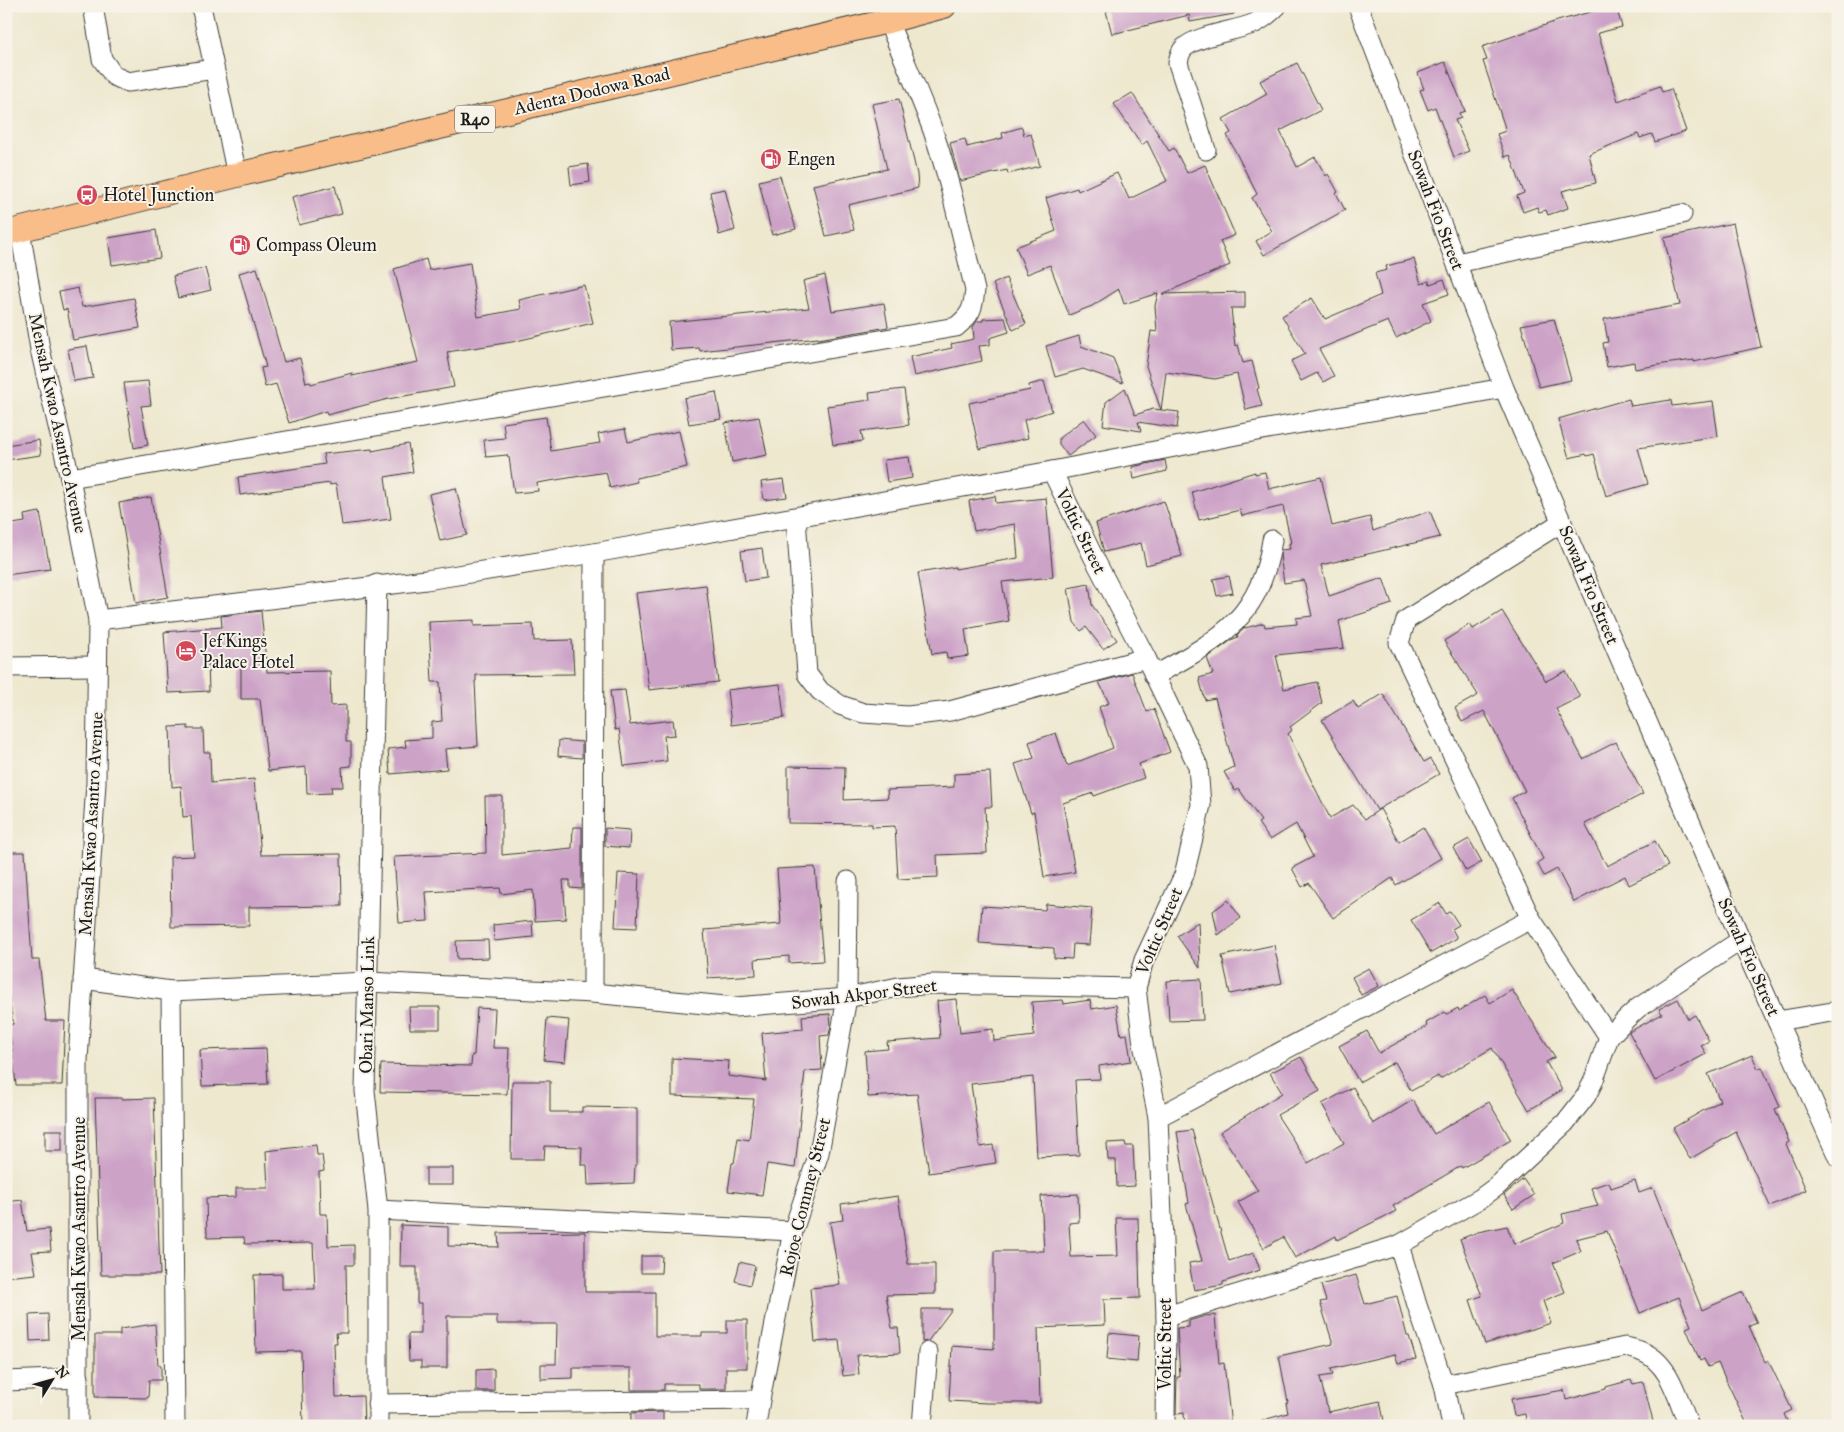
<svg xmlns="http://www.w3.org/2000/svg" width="1844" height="1432" font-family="'IM FELL Great Primer',serif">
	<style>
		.building { fill: #cca2c7 }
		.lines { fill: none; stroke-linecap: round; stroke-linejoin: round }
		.minor-casing { stroke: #3c3b37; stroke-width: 21 }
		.major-casing { stroke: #3c3b37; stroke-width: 26 }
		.minor { stroke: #fff; stroke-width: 19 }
		.major { stroke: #f8bd89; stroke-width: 24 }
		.labels { text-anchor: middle; stroke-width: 4; stroke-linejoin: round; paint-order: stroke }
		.shield { fill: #f7f3e8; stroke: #5e5c59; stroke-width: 1 }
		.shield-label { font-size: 16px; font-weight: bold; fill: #1c1c1c }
		.street-label { font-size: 18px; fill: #1c1c1c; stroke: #f7f3e8 }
		.poi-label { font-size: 18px; fill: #1c1c1c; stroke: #f7f3e8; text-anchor: start }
	</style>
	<rect width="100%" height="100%" fill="#f7f3e8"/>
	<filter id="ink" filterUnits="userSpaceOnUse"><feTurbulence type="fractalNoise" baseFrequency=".02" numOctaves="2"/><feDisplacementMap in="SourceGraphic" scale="10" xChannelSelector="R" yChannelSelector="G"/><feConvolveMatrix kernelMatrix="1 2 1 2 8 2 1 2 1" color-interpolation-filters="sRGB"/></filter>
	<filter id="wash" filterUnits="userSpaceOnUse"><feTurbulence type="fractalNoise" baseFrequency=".0096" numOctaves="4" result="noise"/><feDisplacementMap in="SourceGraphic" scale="20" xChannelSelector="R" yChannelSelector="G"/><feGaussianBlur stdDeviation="1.12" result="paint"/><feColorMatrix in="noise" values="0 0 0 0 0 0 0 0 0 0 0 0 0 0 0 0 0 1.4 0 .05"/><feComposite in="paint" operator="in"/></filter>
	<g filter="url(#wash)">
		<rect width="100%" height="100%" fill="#eee8cf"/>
		<g id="blocks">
			<g class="building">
				<path d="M1125,6H1233L1234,14L1190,22L1189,15L1112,34L1106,11Z"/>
				<path d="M1596,6H1616L1622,27L1598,33L1618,101L1660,86L1662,92L1671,89L1686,131L1655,142L1652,134L1640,138L1638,134L1589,154L1596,183L1562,191L1568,208L1548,215L1546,210L1539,212L1537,207L1523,212L1517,196L1524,193L1510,155L1505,157L1497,134L1506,131L1483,61L1487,60L1482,47L1554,22L1597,10Z"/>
				<path d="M1445,62L1465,111L1459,113L1461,118L1455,120L1469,151L1454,157L1435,107L1428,110L1420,90L1424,89L1418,73Z"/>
				<path d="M1297,63L1321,110L1280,131L1297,167L1315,157L1326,176L1328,174L1338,192L1336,193L1345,210L1264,255L1256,241L1272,231L1252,198L1257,194L1227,135L1231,133L1223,119L1267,94L1260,81Z"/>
				<path d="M1132,93L1169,151L1174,148L1187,173L1205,165L1235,235L1220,241L1230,265L1162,294L1245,292V308H1231L1235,346L1238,345L1243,363L1252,361L1259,388L1257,389L1262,406L1246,410L1237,374L1215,379L1166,372L1161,410L1146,366L1151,331L1157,332L1155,306L1158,293L1124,304L1119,289L1092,306L1069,315L1050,265L1027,274L1016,247L1056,231L1046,198L1077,188L1078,191L1117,173L1129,199L1167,181L1147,141L1142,145L1114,104Z"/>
				<path d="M899,99L917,174L918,188L848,205L854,230L826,236L813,185L887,169L872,104Z"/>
				<path d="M1022,127L1024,136L1031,134L1040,166L1008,174L1007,170L960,181L950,143L965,139L967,147L1003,138L1002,133Z"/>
				<path d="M588,164L590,182L571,185L569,167Z"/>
				<path d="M780,176L796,229L772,235L759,181Z"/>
				<path d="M335,186L342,214L299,225L292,197Z"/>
				<path d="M725,189L735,230L719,235L710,192Z"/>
				<path d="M1733,223L1761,347L1694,362V360L1664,364L1635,369L1634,362L1607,367L1603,343L1608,342L1604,319L1680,305L1664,238Z"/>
				<path d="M156,230L160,258L112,265L108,238Z"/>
				<path d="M426,259L429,270L470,263L478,317L521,309L519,300L584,285L593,323L512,342L447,352L454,387L388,399L327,415L326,411L289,423L276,384L265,387L261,368L266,367L239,273L257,268L284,362L300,358L306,383L310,382L311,384L352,373V376L418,362L394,269Z"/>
				<path d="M1414,259L1421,284L1429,281L1430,284L1444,279L1449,294L1423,303L1431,321L1396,338L1388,321L1319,349L1334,376L1323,382L1317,373L1301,381L1291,361L1305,354L1282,316L1312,298L1325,319L1381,295L1375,273L1387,270L1386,266Z"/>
				<path d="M205,268L211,290L178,298L173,276Z"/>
				<path d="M825,275L832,311L884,303L888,327L818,339V338L700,351L699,348L671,350L669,322L809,308L803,281Z"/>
				<path d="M1006,278L1026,324L1013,330L993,284Z"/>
				<path d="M78,288L82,307L134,298L140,328L73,340L67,309L63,310L59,292Z"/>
				<path d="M1005,318L1009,332L990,338V345L979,346L982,361L914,376L910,357L952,348L951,344L974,339L973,327L977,321H983V319Z"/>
				<path d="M1554,319L1571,380L1539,387L1521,325Z"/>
				<path d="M1079,336L1081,346L1113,358L1123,383L1083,369L1055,377L1046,346Z"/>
				<path d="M87,346L93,378L74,381L68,349Z"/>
				<path d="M148,381L151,405L141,406L148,445L134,448L124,383Z"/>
				<path d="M1044,381L1052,411L1024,420L1028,438L979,449L969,403L1030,390L1029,385Z"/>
				<path d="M1125,388L1135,415L1153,409L1179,412L1177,428L1138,422L1141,431L1103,425L1106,402Z"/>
				<path d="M904,389L909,425L861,431L863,441L833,445L827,406L870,400L869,393Z"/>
				<path d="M716,392L721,419L689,424L684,398Z"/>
				<path d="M1629,399L1631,406L1671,400L1672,406L1713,401L1718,436L1638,448L1648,484L1606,496L1594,454L1587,456L1586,454L1569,458L1558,419Z"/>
				<path d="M546,417L551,451L600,443L598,434L625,429L628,442L679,431L687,467L636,478L637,482L610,488L606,472L537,483L538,491L514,493L509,457H508L507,455L486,457L484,440L505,438L503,423Z"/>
				<path d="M759,417L767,455L732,462L725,423Z"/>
				<path d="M1084,419L1096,435L1068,456L1059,444V438Z"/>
				<path d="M39,440L41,455L6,460V445Z"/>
				<path d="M408,444L413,472L385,477L391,519L342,525L336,484L330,485V483L240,495L238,477L325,464L323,454L372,449V451Z"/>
				<path d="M909,457L912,478L887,482L884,460Z"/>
				<path d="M1165,460L1167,471L1134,479L1132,467Z"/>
				<path d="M1255,472V474L1265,472L1269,489L1321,477L1332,526L1370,517L1373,531L1430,511L1440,537L1321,565L1329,596L1383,578L1392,604L1339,621L1344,648L1276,655L1284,689L1317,682L1322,703L1290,727L1292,730L1288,734L1330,818L1353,805L1365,819L1380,809L1399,842L1423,827L1441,858L1396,885L1392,878L1333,918L1309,883L1302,887L1292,868L1313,857L1296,824L1270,840L1258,823L1261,821L1239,789L1235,791L1224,772L1234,767L1215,698L1205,700L1199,678L1213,674L1207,658L1233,639L1238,637L1237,635L1245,628L1264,623L1265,627L1297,624L1296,618L1312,616L1304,580L1284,583L1280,555L1281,550L1290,549L1289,543H1291L1283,506L1242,516L1240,510L1199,520L1192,492Z"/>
				<path d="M784,479L787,497L764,500L761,482Z"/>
				<path d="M456,488L467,535L440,541L429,494Z"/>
				<path d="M995,496L996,503L1046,498L1053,577L1002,582L1009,621L965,629L969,656L947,659L946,652L932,654L918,573L955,567V569L1018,558L1015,524L974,531L969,501Z"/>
				<path d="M151,497L168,597L136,603L119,503Z"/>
				<path d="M1164,501L1182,556L1146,565L1141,543L1104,552L1096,523Z"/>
				<path d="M40,512L50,569L6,575V525L25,522L24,515Z"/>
				<path d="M762,548L766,578L745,581L741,551Z"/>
				<path d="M1229,576L1233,593L1217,596L1213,579Z"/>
				<path d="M1089,584L1092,605L1117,640L1103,649L1086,627L1081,631L1074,622L1068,588Z"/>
				<path d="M706,585L718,682L649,690L636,593Z"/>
				<path d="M261,611L267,672L330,671L331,706L346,705V742H351V766L342,767L343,787H331L332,793L307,794L306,767L268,771L260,699H241V661L208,664L209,691L168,693L164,632L222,627L221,616Z"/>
				<path d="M1502,611L1546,681L1566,671L1580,697L1556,709L1583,759L1616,742L1643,794L1585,824L1607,866L1655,841L1668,866L1629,885L1625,876L1574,902L1557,869L1544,876L1537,863L1543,859L1512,798L1525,791L1484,711L1462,722L1455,708L1478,695L1444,641L1470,624L1473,629Z"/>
				<path d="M474,620V626L533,624L534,641L572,640L574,674L476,675V681H475L478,746L445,749L447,769L390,774L388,749L406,747L405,740L432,738V722L442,721L440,682H432L429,622Z"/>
				<path d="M1132,673L1147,712L1154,709L1170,752L1139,764L1144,778L1094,796L1093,793L1063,803L1075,872L1044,877L1034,812L1031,813L1015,764L1034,758L1029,742L1056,733L1067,766L1113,748L1099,707L1109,703L1099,682Z"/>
				<path d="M780,684L784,718L731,725L727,690Z"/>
				<path d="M625,690L630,725L673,720L675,735L664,736L667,761L624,766L619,729L615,730L610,691Z"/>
				<path d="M1383,694L1424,762L1430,759L1439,774L1377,810L1322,720L1353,701L1358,709Z"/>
				<path d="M188,726V729H203L204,752H210L211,783L254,779L261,855L341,854L342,906L249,907V926L171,927L170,857L194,856L191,816L183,817L181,786L172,787L170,727Z"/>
				<path d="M559,740L582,742V758L558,756Z"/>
				<path d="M788,766L845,767L844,800L888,798L887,790L954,787V774L990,772L992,807H985L987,853L937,855L938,877L898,879L895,826L872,827V824L788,823Z"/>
				<path d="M485,796H502V855L572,848L573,827H582V889L570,888V880H563L566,919L535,921L533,890L501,894L500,888L426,892L428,921L399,923L394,857L486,853Z"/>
				<path d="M605,828L630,830L629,848L605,846Z"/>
				<path d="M1469,839L1482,862L1466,871L1453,848Z"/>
				<path d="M6,852H25L32,960H39L46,1021H65L62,1085H16L9,1025L13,1024L6,976Z"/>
				<path d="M815,867L823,961L789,963V956L755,959L756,975L708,978L704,930L781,924L777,869Z"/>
				<path d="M618,873L639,874L637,928L615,927Z"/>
				<path d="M1228,900L1241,918L1218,935L1213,911Z"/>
				<path d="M1440,903L1446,914L1450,911L1459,925L1452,929L1457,938L1431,953L1411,920Z"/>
				<path d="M1046,904L1092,908L1089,945L1073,944L1072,959L1054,958V948L979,943L982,906L1045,910Z"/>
				<path d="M532,921L533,937L494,941L493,925Z"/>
				<path d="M1198,922L1200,968L1177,936Z"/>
				<path d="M488,940L489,958L457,959L456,941Z"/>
				<path d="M1274,945L1282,983L1230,994L1222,956Z"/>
				<path d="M1369,968L1379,986L1361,995L1352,977Z"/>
				<path d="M1201,979L1203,1020L1169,1021L1167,981Z"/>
				<path d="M1512,990L1555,1057L1546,1062L1562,1090L1529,1110L1492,1048L1440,1079L1438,1076L1411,1091L1395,1062L1359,1082L1339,1046L1367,1031L1379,1053L1427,1026L1426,1023L1445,1012L1447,1014L1458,1008L1459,1011L1485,995L1490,1003Z"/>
				<path d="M956,999L960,1033L993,1029L994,1041L1034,1036L1032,1002L1063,1000L1064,1004L1090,1000L1092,1009L1116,1005L1121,1035L1127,1034L1131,1061L1099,1066L1100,1079L1075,1080L1079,1155L1037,1157L1033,1077L971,1084L980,1147L993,1145L996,1163L929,1173L917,1094L868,1097L865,1051L888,1049L887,1042L940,1038L937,1001Z"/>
				<path d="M1678,999L1688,1019L1695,1015L1709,1041L1701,1045L1706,1054L1655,1081L1629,1032L1662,1014L1659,1009Z"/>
				<path d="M409,1007H440V1029H410Z"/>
				<path d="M477,1008L495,1009L493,1048H509L507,1094L380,1092L381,1064L471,1066L472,1055H474Z"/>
				<path d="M830,1014L831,1025L829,1035L820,1036L822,1070L805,1071L795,1168L767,1164L762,1195L728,1191L732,1163H734L738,1138L749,1140L754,1099L672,1096V1058L729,1061L728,1076L766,1081L762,1033L803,1029L802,1016Z"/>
				<path d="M547,1018L569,1020L565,1062L544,1060Z"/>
				<path d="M266,1048L268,1084L202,1086L200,1050Z"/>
				<path d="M1752,1055L1758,1069L1762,1067L1780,1107L1775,1109L1789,1142L1786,1144L1806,1190L1770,1206L1736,1132L1690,1159L1673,1128L1720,1101L1708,1074Z"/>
				<path d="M1301,1057L1320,1091L1277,1115L1308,1163L1344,1143L1322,1104L1353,1087L1373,1124L1413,1100L1434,1134L1489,1102L1511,1140L1462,1168L1461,1166L1393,1206L1396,1211L1337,1240L1336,1236L1295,1258L1283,1237L1264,1248L1238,1202L1258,1191L1220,1132L1282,1093L1270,1073Z"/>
				<path d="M512,1081H550V1112H582V1107L637,1108V1165H635L634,1183L588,1185L587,1165H581L582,1147L545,1146L544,1159H511Z"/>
				<path d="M95,1098H122V1099L154,1098L160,1275H101Z"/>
				<rect x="45" y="1130" width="17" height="21"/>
				<path d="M1192,1130L1229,1261L1254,1253L1260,1270L1223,1282V1285L1194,1290L1189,1263L1202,1261L1186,1204L1189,1203L1177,1132Z"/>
				<path d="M1125,1142L1126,1146H1133L1135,1186L1117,1187L1116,1160H1108L1107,1143Z"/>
				<path d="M316,1145L317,1155H322L324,1171L319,1172L320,1214H327L328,1246L354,1245V1265H346L347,1333H336L337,1343H334L336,1397L363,1396L364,1426H303L301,1351L256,1352L254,1275L282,1274V1289H315L313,1243L245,1244L244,1237L207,1238L206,1198L236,1197V1188H268L266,1151Z"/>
				<rect x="426" y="1168" width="27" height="17"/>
				<path d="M1523,1179L1534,1195L1513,1209L1504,1195Z"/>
				<path d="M1635,1180L1639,1193L1653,1188L1702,1310L1743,1292L1757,1323L1749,1326L1765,1362L1768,1360L1792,1410L1784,1414L1789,1426H1748L1718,1363L1708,1367L1704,1359L1700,1361L1686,1328L1691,1326L1679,1297L1640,1313L1607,1231L1576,1239L1581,1251L1553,1263L1565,1292L1543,1301L1551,1323L1485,1344L1470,1300L1482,1296L1460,1239L1478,1232L1507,1226L1514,1244L1564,1223L1562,1214L1598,1206L1591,1188L1609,1182L1611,1188Z"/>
				<path d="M1078,1194L1079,1222L1069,1223L1071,1257L1118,1256L1116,1218H1138L1140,1298L1104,1299L1105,1325L1038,1328L1040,1403H987L949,1401L952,1346L994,1349V1251H1044L1041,1196Z"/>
				<path d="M898,1196L908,1264H935V1294L886,1295L892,1328H898L900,1353L857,1355L859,1374L843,1376L839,1340L815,1342L810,1288L840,1285L830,1222L843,1220L841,1204Z"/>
				<path d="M22,1200L27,1231L49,1229L51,1251L32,1252L36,1274L6,1277V1202Z"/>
				<path d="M401,1225L448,1227V1246L499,1247L498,1233L585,1232V1292H655V1336H702V1333H727V1320H747V1368H726V1389H699V1384H664V1390H631V1368H573V1378L541,1379V1364H556L557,1324H497V1316H447V1368H421V1361H409L408,1334H421V1303H417V1267H400Z"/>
				<path d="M641,1256H662L661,1273H641Z"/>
				<path d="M740,1262L755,1266L750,1285L735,1281Z"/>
				<path d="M1356,1275L1365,1304L1397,1296L1407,1336H1409L1416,1359L1398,1363L1395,1354L1331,1369L1333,1375L1320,1377L1328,1412L1380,1401L1385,1426H1260V1421L1288,1413L1286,1403L1288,1402L1279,1356L1333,1344L1320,1302L1326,1301L1321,1285Z"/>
				<path d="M922,1309H952L928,1341L922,1342Z"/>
				<path d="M48,1314L49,1340L30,1341L29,1315Z"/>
				<path d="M1215,1315L1219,1364L1224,1363L1231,1426H1185L1184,1413L1177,1414L1176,1412L1177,1377H1180L1177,1328L1189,1327V1321L1205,1316Z"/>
				<path d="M155,1324L158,1365H161V1380H149L148,1398L95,1397V1335H120V1329Z"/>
				<path d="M1109,1333L1139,1336L1137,1362L1107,1359Z"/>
				<path d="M494,1369V1391H476V1370Z"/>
				<path d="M1631,1380L1633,1384L1643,1382L1653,1422L1637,1426H1527L1525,1414L1514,1416L1511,1399L1564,1390L1566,1400L1606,1389V1387Z"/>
				<path d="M663,1412V1426H631V1413Z"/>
			</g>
		</g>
	</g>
	<g filter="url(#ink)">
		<use href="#blocks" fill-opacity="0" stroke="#3c3b37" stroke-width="1"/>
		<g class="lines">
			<g class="minor-casing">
				<g id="minor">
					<path d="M93,6L102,59L114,76L128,82L214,69"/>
					<path d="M201,6L237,175"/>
					<path d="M1358,6L1504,388L1741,940L1838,1157"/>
					<path d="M1206,150L1178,63C1179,57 1180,52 1184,48C1197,35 1237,31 1255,23C1263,19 1270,13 1277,6"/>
					<path d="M20,230L40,349L70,478L98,620L96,783L78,1060V1426"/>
					<path d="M1457,263L1682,214"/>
					<path d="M1052,471L1093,556L1146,658L1198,766L1201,805L1184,875L1144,960L1136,988L1143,1044L1158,1117L1166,1316L1165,1426"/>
					<path d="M70,478L956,327C971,315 973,309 975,290C962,237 951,183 933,131C920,94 903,58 888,21"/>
					<path d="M796,518L807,674L820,691L840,705L863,713L908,716L950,711L1146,658"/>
					<path d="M1562,522L1406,620L1399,643L1531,919L1609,1037"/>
					<path d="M377,584L365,1091L378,1210V1426"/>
					<path d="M98,620L426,580L594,553L1052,471L1262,430L1504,388"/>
					<path d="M6,667L97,666"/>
					<path d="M1154,676C1218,640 1261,619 1272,540"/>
					<path d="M83,979L171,991L368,982L593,993L735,1007L847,998L898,987L933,984L1136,988"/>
					<path d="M171,991L175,1426"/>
					<path d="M593,993L594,553"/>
					<path d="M1777,1021L1838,1011"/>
					<path d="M1158,1117L1531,919"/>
					<path d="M378,1210L793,1231"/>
					<path d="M1399,1245L1481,1198L1496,1187L1565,1123L1586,1096L1593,1082L1609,1037L1626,1019L1638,1008L1741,940"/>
					<path d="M1166,1316L1399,1245L1417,1305L1444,1385L1452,1426"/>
					<path d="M6,1381L79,1378"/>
					<path d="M1444,1385L1625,1347C1630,1348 1635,1349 1640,1351C1670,1361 1678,1400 1689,1426"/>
					<path d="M377,1404L760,1400"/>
					<path d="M756,1426L760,1400L793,1231L819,1153L847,998L848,881"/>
					<path d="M922,1426L928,1352"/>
				</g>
			</g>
			<g class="major-casing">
				<path id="major" d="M6,233L237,175L888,21L944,6"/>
			</g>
			<use href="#minor" class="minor"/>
			<use href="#major" class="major"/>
		</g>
	</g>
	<defs>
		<g id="fuel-disc" transform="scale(1.125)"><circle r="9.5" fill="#d1495b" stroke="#f7f3e8"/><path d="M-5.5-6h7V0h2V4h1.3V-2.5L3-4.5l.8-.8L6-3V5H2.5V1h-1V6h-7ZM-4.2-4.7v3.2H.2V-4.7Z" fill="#fff"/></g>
		<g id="bus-disc" transform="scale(1.125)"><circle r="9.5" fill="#d1495b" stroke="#f7f3e8"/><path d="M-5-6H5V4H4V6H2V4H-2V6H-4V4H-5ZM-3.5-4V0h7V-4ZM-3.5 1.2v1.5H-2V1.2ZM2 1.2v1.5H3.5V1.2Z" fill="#fff"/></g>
		<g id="hotel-disc" transform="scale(1.125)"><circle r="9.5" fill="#d1495b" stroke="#f7f3e8"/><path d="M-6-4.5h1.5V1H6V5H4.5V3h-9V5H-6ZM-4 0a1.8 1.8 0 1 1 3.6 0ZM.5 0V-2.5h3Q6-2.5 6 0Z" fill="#fff"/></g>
	</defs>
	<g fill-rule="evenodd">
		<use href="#fuel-disc" x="771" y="159"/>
		<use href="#bus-disc" x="87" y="195"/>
		<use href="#fuel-disc" x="240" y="245"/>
		<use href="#hotel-disc" x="186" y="651"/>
	</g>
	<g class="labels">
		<rect class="shield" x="455" y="105.5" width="40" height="27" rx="4"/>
		<g class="shield-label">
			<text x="475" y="125">R40</text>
		</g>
		<g class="street-label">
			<text transform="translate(592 91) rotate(-13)" y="6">Adenta Dodowa Road</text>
			<text transform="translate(1436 210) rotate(69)" y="6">Sowah Fio Street</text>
			<text transform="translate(58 423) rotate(78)" y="6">Mensah Kwao Asantro Avenue</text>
			<text transform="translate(1081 531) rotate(64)" y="6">Voltic Street</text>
			<text transform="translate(1589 585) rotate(67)" y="6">Sowah Fio Street</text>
			<text transform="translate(91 824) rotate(-87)" y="6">Mensah Kwao Asantro Avenue</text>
			<text transform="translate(1159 931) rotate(-67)" y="6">Voltic Street</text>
			<text transform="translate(1749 957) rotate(66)" y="6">Sowah Fio Street</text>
			<text transform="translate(864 994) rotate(-7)" y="6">Sowah Akpor Street</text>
			<text transform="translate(367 1005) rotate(-89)" y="6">Obari Manso Link</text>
			<text transform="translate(805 1197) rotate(-76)" y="6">Rojoe Commey Street</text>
			<text transform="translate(79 1229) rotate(-90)" y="6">Mensah Kwao Asantro Avenue</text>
			<text transform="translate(1165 1344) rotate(-90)" y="6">Voltic Street</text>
		</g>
		<g class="poi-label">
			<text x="787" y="165">Engen</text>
			<text x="103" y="201">Hotel Junction</text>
			<text x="256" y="251">Compass Oleum</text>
			<text x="202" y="647">JefKings<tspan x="202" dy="21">Palace Hotel</tspan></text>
		</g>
	</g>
	<rect width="1844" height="1432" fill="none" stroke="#f7f3e8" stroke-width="25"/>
	<g transform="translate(52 1380) rotate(53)" stroke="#f7f3e8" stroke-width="4" paint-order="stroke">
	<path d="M0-4L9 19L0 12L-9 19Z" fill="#1c1c1c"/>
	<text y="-8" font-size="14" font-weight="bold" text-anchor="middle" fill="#1c1c1c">N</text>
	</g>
</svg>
